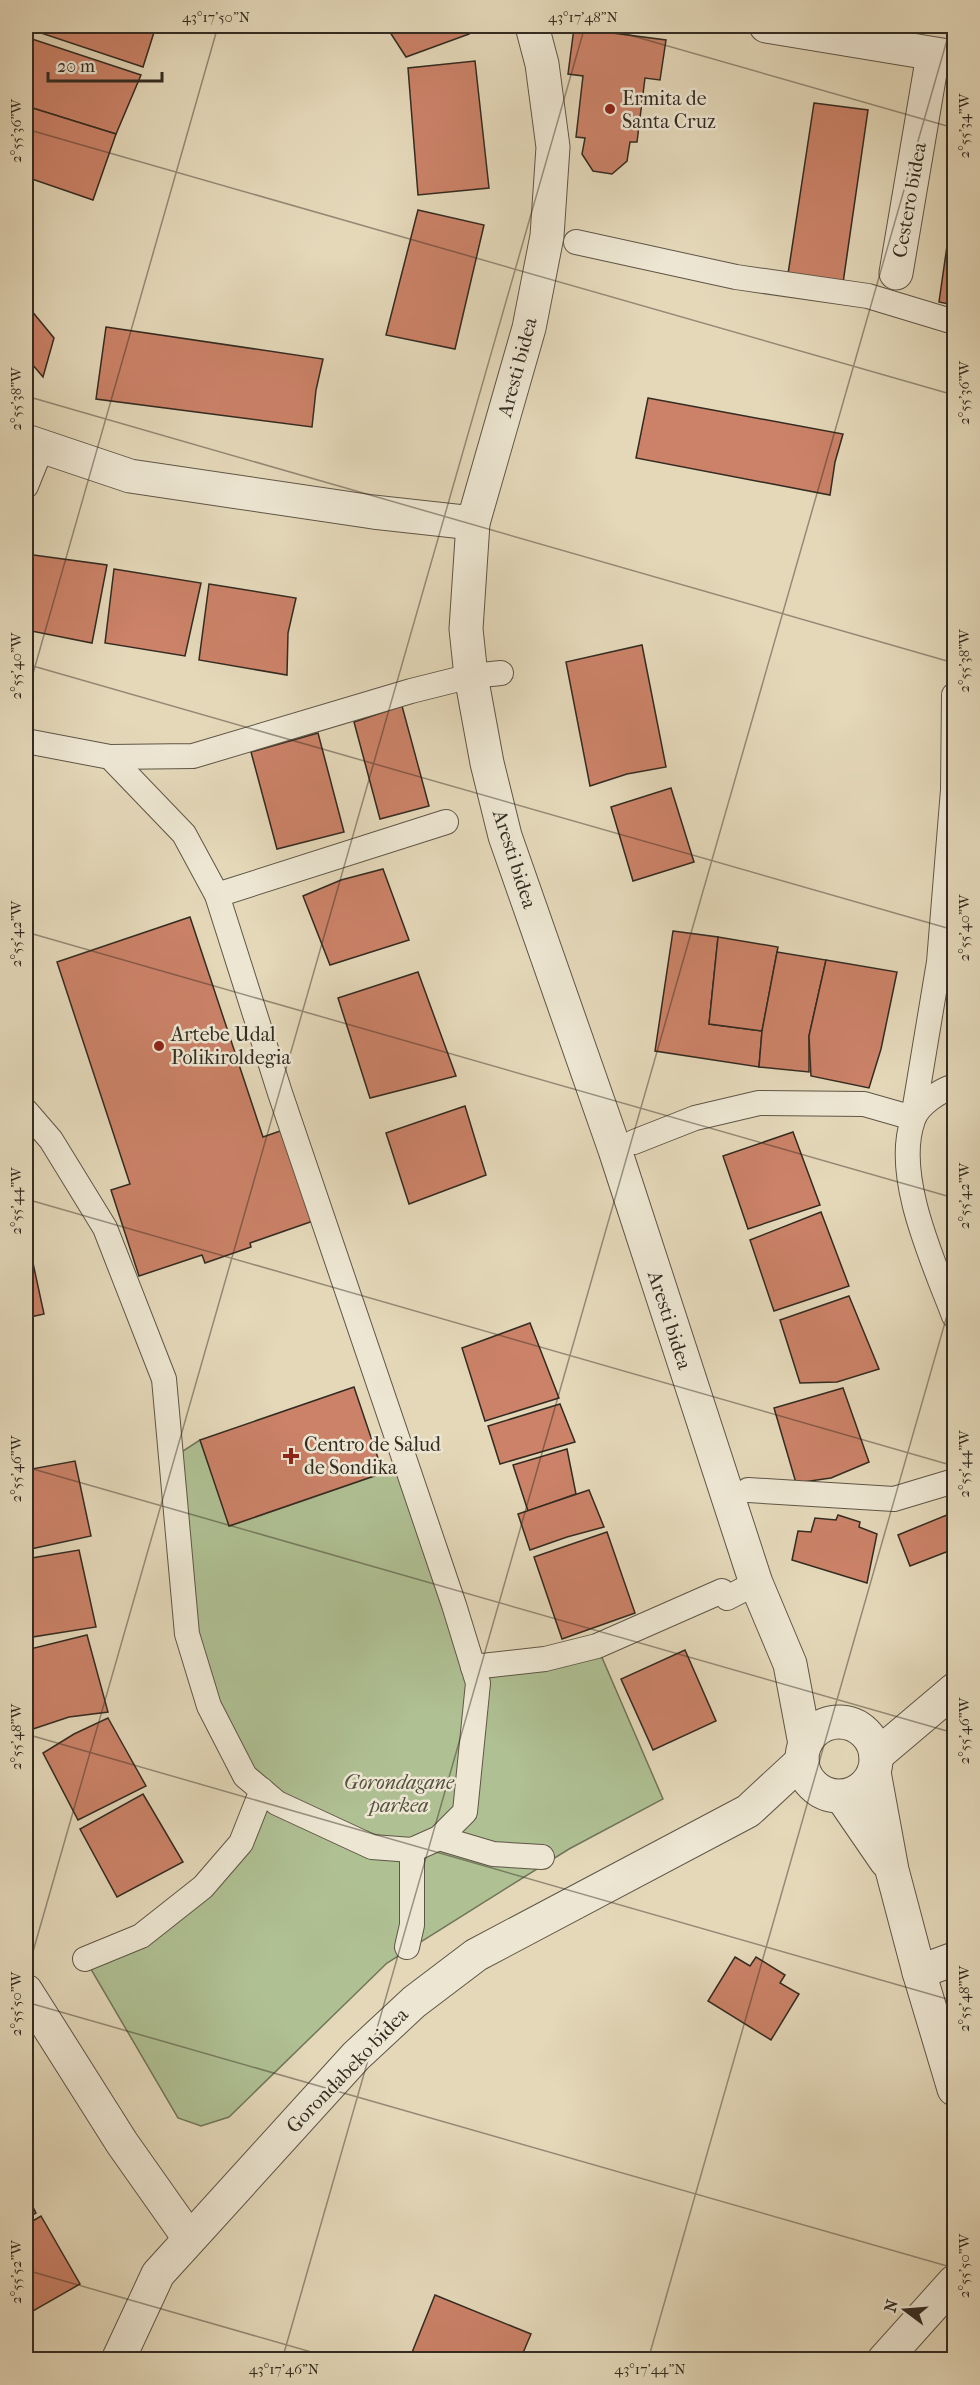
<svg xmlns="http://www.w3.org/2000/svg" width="980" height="2385" font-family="'IM FELL French Canon',serif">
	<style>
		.green { fill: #afc093; stroke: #71765a; stroke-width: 1.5 }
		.building { fill: #cb8268; stroke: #332b21; stroke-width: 1.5 }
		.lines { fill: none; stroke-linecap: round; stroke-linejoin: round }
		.pedestrian-casing { stroke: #5f5647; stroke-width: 26 }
		.minor-casing { stroke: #5f5647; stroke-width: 35 }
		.pedestrian { stroke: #ede6d2; stroke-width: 24 }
		.minor { stroke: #ede6d2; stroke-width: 33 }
		.ticks { fill: none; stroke: #332b21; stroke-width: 1.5; stroke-opacity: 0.45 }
		.poi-dot { fill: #8f2418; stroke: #ede6d2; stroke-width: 2 }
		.labels { text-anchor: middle; stroke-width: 5; stroke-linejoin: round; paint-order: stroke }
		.poi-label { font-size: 20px; fill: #332b21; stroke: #ede6d2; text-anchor: start }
		.street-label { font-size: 20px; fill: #332b21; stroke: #ede6d2 }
		.park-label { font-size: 20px; font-style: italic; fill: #52503e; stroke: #ede6d2 }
		.neatline { fill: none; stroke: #332b21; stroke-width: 2 }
		.ticks-label { font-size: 15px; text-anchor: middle; fill: #332b21 }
	</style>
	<rect width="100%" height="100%" fill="#e4d8b9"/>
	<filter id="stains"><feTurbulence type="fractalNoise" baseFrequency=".00333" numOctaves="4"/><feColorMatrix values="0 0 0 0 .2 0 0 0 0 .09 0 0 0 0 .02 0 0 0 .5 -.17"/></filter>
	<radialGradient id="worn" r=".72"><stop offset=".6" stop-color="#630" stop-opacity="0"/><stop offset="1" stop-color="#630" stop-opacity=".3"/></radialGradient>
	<path class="green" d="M200,1440L230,1526L383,1473L410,1475L478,1682L545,1659L597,1646L663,1799L569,1849L387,1963L229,2117L201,2126L178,2118L85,1959L203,1887L262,1790L209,1706L172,1458Z"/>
	<g class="building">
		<path d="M26,26H156L143,67L26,28Z"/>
		<path d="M386,26H466L469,34L406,57Z"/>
		<path d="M574,28L666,40L660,80L645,78L637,142H630L627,161L612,174L593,171L582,154L585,138L576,137L583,76L568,74Z"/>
		<path d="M26,37L141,75L116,134L26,106Z"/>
		<path d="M475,61L489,188L418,195L408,68Z"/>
		<path d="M814,103L868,110L843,283L788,274Z"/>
		<path d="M26,106L116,134L93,200L26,177Z"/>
		<path d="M418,210L484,225L455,349L386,335Z"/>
		<path d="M951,218L954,219V305L939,302Z"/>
		<path d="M26,304L54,338L43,377L26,357Z"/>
		<path d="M106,327L323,359L316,390L312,427L96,399Z"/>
		<path d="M648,398L843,434L835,462L830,495L636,458Z"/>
		<path d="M26,554L107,565L92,643L26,630Z"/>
		<path d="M114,569L201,583L185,656L105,643Z"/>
		<path d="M209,584L296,598L288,633L287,675L199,660Z"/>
		<path d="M642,645L666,767L627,774L590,786L566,662Z"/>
		<path d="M402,706L429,806L380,819L354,722Z"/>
		<path d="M318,733L344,832L277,849L251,752Z"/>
		<path d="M671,788L694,862L633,881L611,807Z"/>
		<path d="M383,869L409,940L330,965L303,896L341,880Z"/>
		<path d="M190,917L263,1137L286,1129L316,1220L250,1243L251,1247L205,1263L202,1255L139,1276L111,1190L130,1184L57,962Z"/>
		<path d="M673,931L718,937L709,1024L762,1031L759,1067L655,1051Z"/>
		<path d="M718,937L778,947L762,1031L709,1024Z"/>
		<path d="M777,952L826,960L809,1036V1072L759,1067L762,1031Z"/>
		<path d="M826,960L897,972L881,1049L869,1088L811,1076L809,1036Z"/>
		<path d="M418,972L456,1076L370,1098L338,998Z"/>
		<path d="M951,1004H954V1051L947,1050Z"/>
		<path d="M465,1106L486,1175L409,1204L386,1133Z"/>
		<path d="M793,1132L820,1205L748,1229L723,1156Z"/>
		<path d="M821,1212L849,1286L774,1311L750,1240Z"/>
		<path d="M954,1212V1247L948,1246Z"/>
		<path d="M28,1240L44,1314L26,1318V1241Z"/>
		<path d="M849,1296L879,1369L837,1382L800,1383L780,1320Z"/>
		<path d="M530,1323L559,1398L485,1421L462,1348Z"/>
		<path d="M354,1387L383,1473L229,1526L200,1440Z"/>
		<path d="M843,1388L869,1462L831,1478L796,1483L774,1408Z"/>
		<path d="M560,1404L575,1442L500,1464L488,1426Z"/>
		<path d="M567,1449L576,1494L528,1511L513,1465Z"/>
		<path d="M75,1461L91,1536L26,1550V1470Z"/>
		<path d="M589,1490L604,1527L567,1537L530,1550L518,1514Z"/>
		<path d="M954,1512V1549L910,1566L898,1535Z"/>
		<path d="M838,1515L860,1522L859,1527L877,1534L867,1583L792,1560L798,1531L811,1532L815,1518L836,1520Z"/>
		<path d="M607,1532L635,1613L562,1639L534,1557Z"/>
		<path d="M79,1550L96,1627L26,1638V1559Z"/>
		<path d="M87,1635L108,1712L69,1717L33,1729L26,1702V1650Z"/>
		<path d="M685,1650L716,1721L653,1750L621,1679Z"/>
		<path d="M108,1718L146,1786L78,1820L43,1753L74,1734Z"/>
		<path d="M143,1794L183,1862L117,1897L80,1829Z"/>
		<path d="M735,1957L750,1966L756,1957L785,1975L780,1983L799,1994L771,2040L708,2001Z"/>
		<path d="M26,2194L36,2213L26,2219Z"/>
		<path d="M41,2216L80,2284L26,2315V2225Z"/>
		<path d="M435,2295L531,2334L520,2360H409Z"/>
	</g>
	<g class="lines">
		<g class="pedestrian-casing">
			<g id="pedestrian">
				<path d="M576,242L736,277L868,296L954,322"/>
				<path d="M26,486L41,449"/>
				<path d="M26,741L110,757L184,834L217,895L280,1093L454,1605L478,1683L465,1812L439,1838L412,1850L372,1847L277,1803L245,1776L209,1706L187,1634L164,1379L105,1228L51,1140L26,1111"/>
				<path d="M110,757L193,756L411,691L471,676L501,673"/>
				<path d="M217,895L446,822"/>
				<path d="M954,1086C940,1091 918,1104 913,1120C893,1176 934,1263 954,1316"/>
				<path d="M634,1142L695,1118L759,1103L864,1104L913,1118L939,962L953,790L954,695"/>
				<path d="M748,1490L894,1499L954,1481"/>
				<path d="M473,1667L545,1659L597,1646L722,1591L727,1598L756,1583"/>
				<path d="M439,1838L493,1854L542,1857"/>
				<path d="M407,1947L412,1925V1850"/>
				<path d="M85,1959L141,1936L203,1887L241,1843L262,1790"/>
			</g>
		</g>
		<g class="minor-casing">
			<g id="minor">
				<path d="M532,26L542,64L553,147L547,236L529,328L473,523L466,629L471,676L487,763L505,836L615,1150L756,1583L790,1664L805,1744"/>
				<path d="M766,26L954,57"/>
				<path d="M896,273L933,55"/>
				<path d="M26,441L130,476L373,512L473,523"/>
				<circle cx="839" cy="1759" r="37"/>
				<path d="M876,1756L954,1690"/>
				<path d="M874,1772L892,1870L919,1972L954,2089"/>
				<path d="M842,1797L886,1861"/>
				<path d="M919,1972L954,1959"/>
				<path d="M26,1991L122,2143L189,2238"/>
				<path d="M118,2360L158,2274L356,2056L414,2002L476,1955L748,1811L802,1761"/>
				<path d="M884,2360L954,2282"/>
			</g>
		</g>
		<use href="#pedestrian" class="pedestrian"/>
		<use href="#minor" class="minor"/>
	</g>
	<path class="ticks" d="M598,26L954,128M26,129L954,395M26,396L954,663M26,664L954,930M26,698L218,26M26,932L954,1198M26,1199L954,1466M26,1467L954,1733M26,1734L954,2001M26,1976L585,26M26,2002L954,2268M26,2270L339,2360M282,2360L951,26M648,2360L954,1291"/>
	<g class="poi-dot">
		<circle cx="610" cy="109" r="6"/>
		<circle cx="159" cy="1046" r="6"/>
		<path d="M288 1447h6v6h6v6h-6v6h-6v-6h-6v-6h6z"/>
	</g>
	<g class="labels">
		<g class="poi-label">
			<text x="622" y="105">Ermita de<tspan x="622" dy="23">Santa Cruz</tspan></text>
			<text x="171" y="1041">Artebe Udal<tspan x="171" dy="23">Polikiroldegia</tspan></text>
			<text x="304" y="1451">Centro de Salud<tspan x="304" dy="23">de Sondika</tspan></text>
		</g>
		<g class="street-label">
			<text transform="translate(909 200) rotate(-80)" y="7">Cestero bidea</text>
			<text transform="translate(517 367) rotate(-75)" y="7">Aresti bidea</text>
			<text transform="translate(515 859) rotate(72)" y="7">Aresti bidea</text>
			<text transform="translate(670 1320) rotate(72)" y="7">Aresti bidea</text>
			<text transform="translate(347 2070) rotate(-46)" y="7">Gorondabeko bidea</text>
		</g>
		<g class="park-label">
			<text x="399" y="1789">Gorondagane<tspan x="399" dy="23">parkea</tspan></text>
		</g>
	</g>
	<rect width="980" height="2385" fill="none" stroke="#e4d8b9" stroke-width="66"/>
	<g transform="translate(905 2310) rotate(286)" stroke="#ede6d2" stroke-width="4.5" paint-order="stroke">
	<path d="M0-4.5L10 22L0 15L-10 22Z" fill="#332b21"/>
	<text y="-9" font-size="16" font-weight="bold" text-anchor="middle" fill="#332b21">N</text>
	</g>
	<path d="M48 72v9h114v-9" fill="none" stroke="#332b21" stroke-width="3"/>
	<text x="57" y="72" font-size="18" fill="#332b21" stroke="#ede6d2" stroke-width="4.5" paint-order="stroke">20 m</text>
	<rect x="33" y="33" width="914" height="2319" class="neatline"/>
	<g class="ticks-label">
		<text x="216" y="22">43°17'50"N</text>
		<text x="583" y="22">43°17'48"N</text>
		<text transform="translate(964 126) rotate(-90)" y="5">2°55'34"W</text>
		<text transform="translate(16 131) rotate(-90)" y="5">2°55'36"W</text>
		<text transform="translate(964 393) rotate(-90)" y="5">2°55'36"W</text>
		<text transform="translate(16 399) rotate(-90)" y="5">2°55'38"W</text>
		<text transform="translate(964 661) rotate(-90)" y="5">2°55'38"W</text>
		<text transform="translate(16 666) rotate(-90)" y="5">2°55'40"W</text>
		<text transform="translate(964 928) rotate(-90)" y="5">2°55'40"W</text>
		<text transform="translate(16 934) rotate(-90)" y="5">2°55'42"W</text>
		<text transform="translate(964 1196) rotate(-90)" y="5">2°55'42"W</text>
		<text transform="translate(16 1201) rotate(-90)" y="5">2°55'44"W</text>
		<text transform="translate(964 1464) rotate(-90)" y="5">2°55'44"W</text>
		<text transform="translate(16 1469) rotate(-90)" y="5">2°55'46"W</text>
		<text transform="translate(964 1731) rotate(-90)" y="5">2°55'46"W</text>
		<text transform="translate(16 1737) rotate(-90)" y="5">2°55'48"W</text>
		<text transform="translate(964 1999) rotate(-90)" y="5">2°55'48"W</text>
		<text transform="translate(16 2004) rotate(-90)" y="5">2°55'50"W</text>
		<text transform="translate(964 2266) rotate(-90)" y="5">2°55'50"W</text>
		<text transform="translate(16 2272) rotate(-90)" y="5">2°55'52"W</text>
		<text x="284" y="2374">43°17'46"N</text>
		<text x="650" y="2374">43°17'44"N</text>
	</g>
	<rect width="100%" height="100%" filter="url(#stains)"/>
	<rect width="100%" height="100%" fill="url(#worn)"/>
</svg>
